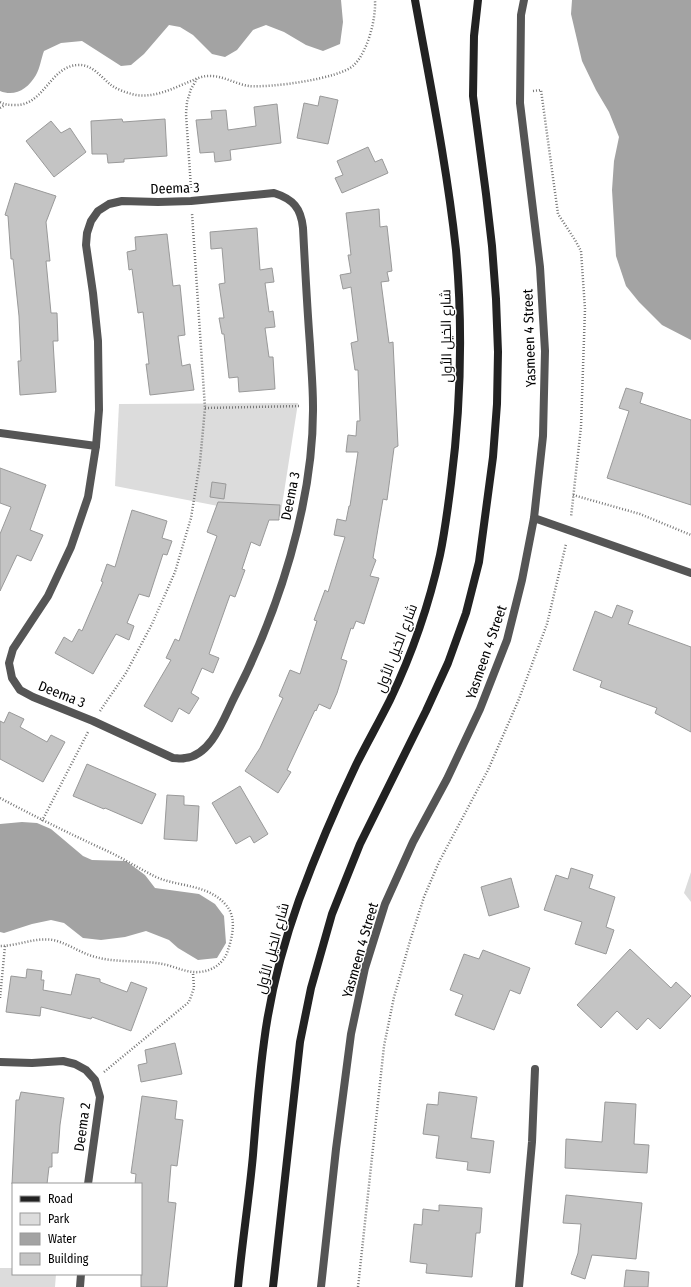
<svg xmlns="http://www.w3.org/2000/svg" width="691" height="1287" font-family="'Fira Sans Condensed',Cairo,sans-serif">
	<style>
		.green { fill: #dcdcdc }
		.water { fill: #a3a3a3 }
		.building { fill: #c4c4c4; stroke: #999 }
		.lines { fill: none; stroke-linecap: round; stroke-linejoin: round }
		.path { stroke: #777; stroke-width: 2.5; stroke-dasharray: 1 2; stroke-linecap: butt }
		.street { stroke: #555; stroke-width: 8 }
		.secondary { stroke: #222; stroke-width: 8 }
		.labels { text-anchor: middle; stroke-width: 3; stroke-linejoin: round; paint-order: stroke }
		.street-label { font-size: 14px; fill: #000; stroke: #fff }
	</style>
	<rect width="100%" height="100%" fill="#fff"/>
	<g class="green">
		<path d="M298,403L280,518L115,486L119,404Z"/>
		<path d="M691,872V902L684,893Z"/>
		<path d="M0,1268H13V1274H56L55,1287H0Z"/>
	</g>
	<g class="water">
		<path d="M0,0H341L343,22L340,44L323,51L306,45L284,32L266,25L253,30L237,50L225,57L212,54L193,35L180,27L169,25L144,54L131,65L121,66L82,41L61,43L44,51C41,59 40,68 36,75C28,89 15,97 0,91Z"/>
		<path d="M572,0H691V340L662,325L639,302L626,286L616,256L612,190L614,161L619,137L609,112L596,90L582,61L571,14Z"/>
		<path d="M22,822L37,823L51,829L83,856L92,860L126,861L145,875L155,888L199,894L215,904L224,916L226,943L217,958L198,960L178,948L169,940L146,931L125,937L101,940L83,938L64,923L51,920L32,924L4,933L0,932V824Z"/>
	</g>
	<g class="building">
		<path d="M320,96L338,100L328,144L297,138L304,103L318,106Z"/>
		<path d="M277,104L281,143L230,150L231,160L215,162L214,152L200,153L196,120L212,119L211,111L226,110L228,130L256,126L254,107Z"/>
		<path d="M122,119L123,122L165,119L167,156L124,159V162L108,163L107,154H92L91,121Z"/>
		<path d="M51,121L61,133L70,128L86,152L54,177L26,141Z"/>
		<path d="M368,147L375,162L382,159L388,173L342,193L335,178L343,175L337,161Z"/>
		<path d="M15,183L56,196L46,222L50,261H46L51,313H57L58,341H53L56,392L20,395L18,361H21L19,316L13,259H11L8,216L5,215Z"/>
		<path d="M379,209L380,227L387,226L392,271L387,272L389,281L381,282L389,343L393,342L398,446L394,448L387,500L383,499L373,558L376,560L370,576L379,578L364,624L356,621L353,629L351,628L341,659L347,661L337,693L330,709L319,704L316,711L315,710L287,770L291,772L278,793L245,771L260,748L283,698L279,696L290,670L300,674L317,621L314,620L325,590L328,592L345,537L334,535L337,519L346,521L349,506H350L358,452H346L348,435L356,436L357,421H360L358,370H355L351,343L358,341L351,287L343,289L340,275L351,273L348,255H351L346,213Z"/>
		<path d="M257,228L260,270L272,268L274,282L265,283L269,312L273,311L275,327L265,328L269,357H273L275,389L239,392L238,377L229,378L224,334H222L219,318H224L219,284L225,283L222,248L211,249L210,232Z"/>
		<path d="M167,234L173,286L180,285L185,335L178,336L182,366L190,364L194,390L150,395L146,364H149L143,312L138,313L132,269L129,270L127,252L136,250L135,237Z"/>
		<path d="M626,388L643,393L640,403L691,420V505L607,478L629,411L619,408Z"/>
		<path d="M0,468L46,485L30,530L43,535L31,561L17,555L0,591V534L11,507L0,503Z"/>
		<path d="M212,482L226,484L224,499L210,497Z"/>
		<path d="M218,502L280,505L279,520H269L260,546L251,542L242,569L245,570L235,597L230,595L209,654L219,658L213,673L202,668L191,693L199,698L189,714L179,708L172,722L144,706L171,660L166,658L175,639L179,641L217,536L207,532Z"/>
		<path d="M132,510L167,521L162,538L172,541L167,555L163,554L149,597L139,594L127,623L134,626L129,640L116,634L93,674L55,653L64,637L72,642L79,629L82,631L103,582L101,581L107,564L115,567Z"/>
		<path d="M617,605L633,611L628,624L691,647V732L655,713L657,708L600,687L602,681L573,670L595,611L612,618Z"/>
		<path d="M9,712L24,719L20,727L47,742L51,735L65,742L43,782L0,759V721L4,723Z"/>
		<path d="M87,764L156,794L142,824L105,808L104,809L73,796Z"/>
		<path d="M240,786L268,834L254,843L250,836L236,844L212,803Z"/>
		<path d="M167,795L184,796V805L199,806L197,841L164,839Z"/>
		<path d="M571,868L593,875L589,888L615,897L606,927L614,930L606,954L575,944L582,922L544,910L556,875L568,879Z"/>
		<path d="M511,878L519,907L489,916L481,887Z"/>
		<path d="M630,949L671,988L676,982L691,996L660,1029L648,1018L637,1030L617,1011L601,1028L577,1005Z"/>
		<path d="M483,950L530,968L520,994L510,990L494,1030L455,1015L463,995L450,990L464,954L479,959Z"/>
		<path d="M27,969L42,971L41,980H44L43,990L71,995L76,974L100,979V982L127,992L131,982L147,988L131,1031L92,1017L91,1019L41,1007L40,1016L6,1012L11,976L26,978Z"/>
		<path d="M175,1043L182,1074L141,1082L138,1065L147,1063L145,1050Z"/>
		<path d="M21,1092L64,1098L60,1125L58,1153H52V1167H49L47,1184H12L16,1100H19Z"/>
		<path d="M439,1092L477,1097L471,1138L494,1141L490,1173L467,1170L468,1162L436,1158L439,1136L423,1134L427,1104L438,1105Z"/>
		<path d="M142,1096L177,1101L175,1119L183,1120L177,1166L171,1165L168,1202L176,1203L167,1287H141V1184H135L136,1174L131,1173Z"/>
		<path d="M605,1102L636,1104L634,1144L649,1145L647,1173L565,1168L566,1139L602,1142Z"/>
		<path d="M566,1195L642,1203L636,1259L592,1255L585,1279L571,1274L578,1253L581,1224L563,1223Z"/>
		<path d="M439,1205L482,1208L480,1233H476L472,1277L426,1273L427,1264L410,1262L414,1224L422,1225L423,1209L439,1211Z"/>
		<path d="M626,1270L649,1272L648,1287H624Z"/>
	</g>
	<g class="lines">
		<g class="path">
			<path d="M533,91L541,90L558,214L575,240L581,251L585,309L581,427L571,517"/>
			<path d="M0,102C5,105 9,105 15,105C44,106 50,66 78,65C92,64 101,77 111,85C118,90 127,93 136,95C155,98 174,88 191,81C196,79 202,76 208,76C222,75 235,84 249,86C269,88 340,79 354,65C368,51 376,19 375,0"/>
			<path d="M0,108L5,105"/>
			<path d="M191,188L186,114L187,102L191,89L197,79"/>
			<path d="M205,408L301,406"/>
			<path d="M573,495L640,514L691,535"/>
			<path d="M100,711L126,673L152,624L175,572L191,518L200,462L205,408L192,213"/>
			<path d="M0,798C34,816 68,833 103,849C121,857 138,868 156,877C179,887 207,884 225,904C237,916 233,935 228,950C224,963 213,971 199,972C188,973 178,968 167,965C142,959 117,964 92,956C79,952 67,943 53,940C35,937 18,946 0,946"/>
			<path d="M42,821L88,732"/>
			<path d="M0,998L5,946"/>
			<path d="M104,1072L189,1002L194,988L193,973"/>
			<path d="M358,1287L384,1046L394,997L410,941L424,897L439,862L488,770L519,699L547,624L566,544"/>
		</g>
		<g class="street">
			<path d="M274,193C293,199 301,208 303,228C305,267 307,306 310,345C311,365 313,386 313,406C314,502 278,613 234,698C224,718 211,756 185,758C181,759 177,758 173,758L93,721L33,697L20,690L12,678L9,663L13,649L48,596L71,547L88,497L96,446L99,410L98,341L93,293L86,245L87,233L91,221L98,211L109,204L122,201L158,202L191,201Z"/>
			<path d="M0,433L96,446"/>
			<path d="M534,518L691,573"/>
			<path d="M0,1062L32,1063L63,1061L75,1064L86,1070L95,1080L100,1097L88,1184"/>
			<path d="M80,1287L81,1274"/>
			<path d="M321,1287L336,1149L351,1034L365,968L385,904L413,842L447,779L480,709L507,640L522,580L534,518L543,436L545,351L540,267L520,103L521,15L524,0"/>
			<path d="M519,1287L532,1142L535,1069"/>
		</g>
		<g class="secondary">
			<path d="M238,1287C242,1243 249,1199 253,1155C256,1117 259,1079 264,1042C270,994 283,945 299,900C316,854 335,809 356,765C367,743 379,722 390,700C412,654 429,605 440,555C445,531 448,507 451,483C461,405 463,328 456,250C447,167 430,83 415,0"/>
			<path d="M273,1287L300,1042L311,988L332,914L360,844L426,711L448,663L466,613L479,562L493,457L497,404L498,352L496,299L492,246L486,194L473,96L474,36L478,0"/>
		</g>
	</g>
	<g class="labels">
		<g class="street-label">
			<text transform="translate(175 188) rotate(-2)" y="5">Deema 3</text>
			<text transform="translate(446 336) rotate(-91)" y="5">شارع الخيل الأول</text>
			<text transform="translate(529 338) rotate(-92)" y="5">Yasmeen 4 Street</text>
			<text transform="translate(290 496) rotate(-79)" y="5">Deema 3</text>
			<text transform="translate(396 648) rotate(-69)" y="5">شارع الخيل الأول</text>
			<text transform="translate(486 652) rotate(-71)" y="5">Yasmeen 4 Street</text>
			<text transform="translate(62 694) rotate(22)" y="5">Deema 3</text>
			<text transform="translate(272 948) rotate(-75)" y="5">شارع الخيل الأول</text>
			<text transform="translate(360 950) rotate(-74)" y="5">Yasmeen 4 Street</text>
			<text transform="translate(82 1127) rotate(-82)" y="5">Deema 2</text>
		</g>
	</g>
	<rect x="12" y="1183" width="130" height="92" fill="#ffffff" stroke="#999999"/>
	<rect x="20" y="1196" width="20" height="6" fill="#222222" stroke="#999999"/>
	<text x="48" y="1203" font-size="12" fill="#000000">Road</text>
	<rect x="20" y="1213" width="20" height="12" fill="#dcdcdc" stroke="#999999"/>
	<text x="48" y="1223" font-size="12" fill="#000000">Park</text>
	<rect x="20" y="1233" width="20" height="12" fill="#a3a3a3" stroke="#999999"/>
	<text x="48" y="1243" font-size="12" fill="#000000">Water</text>
	<rect x="20" y="1253" width="20" height="12" fill="#c4c4c4" stroke="#999999"/>
	<text x="48" y="1263" font-size="12" fill="#000000">Building</text>
</svg>
